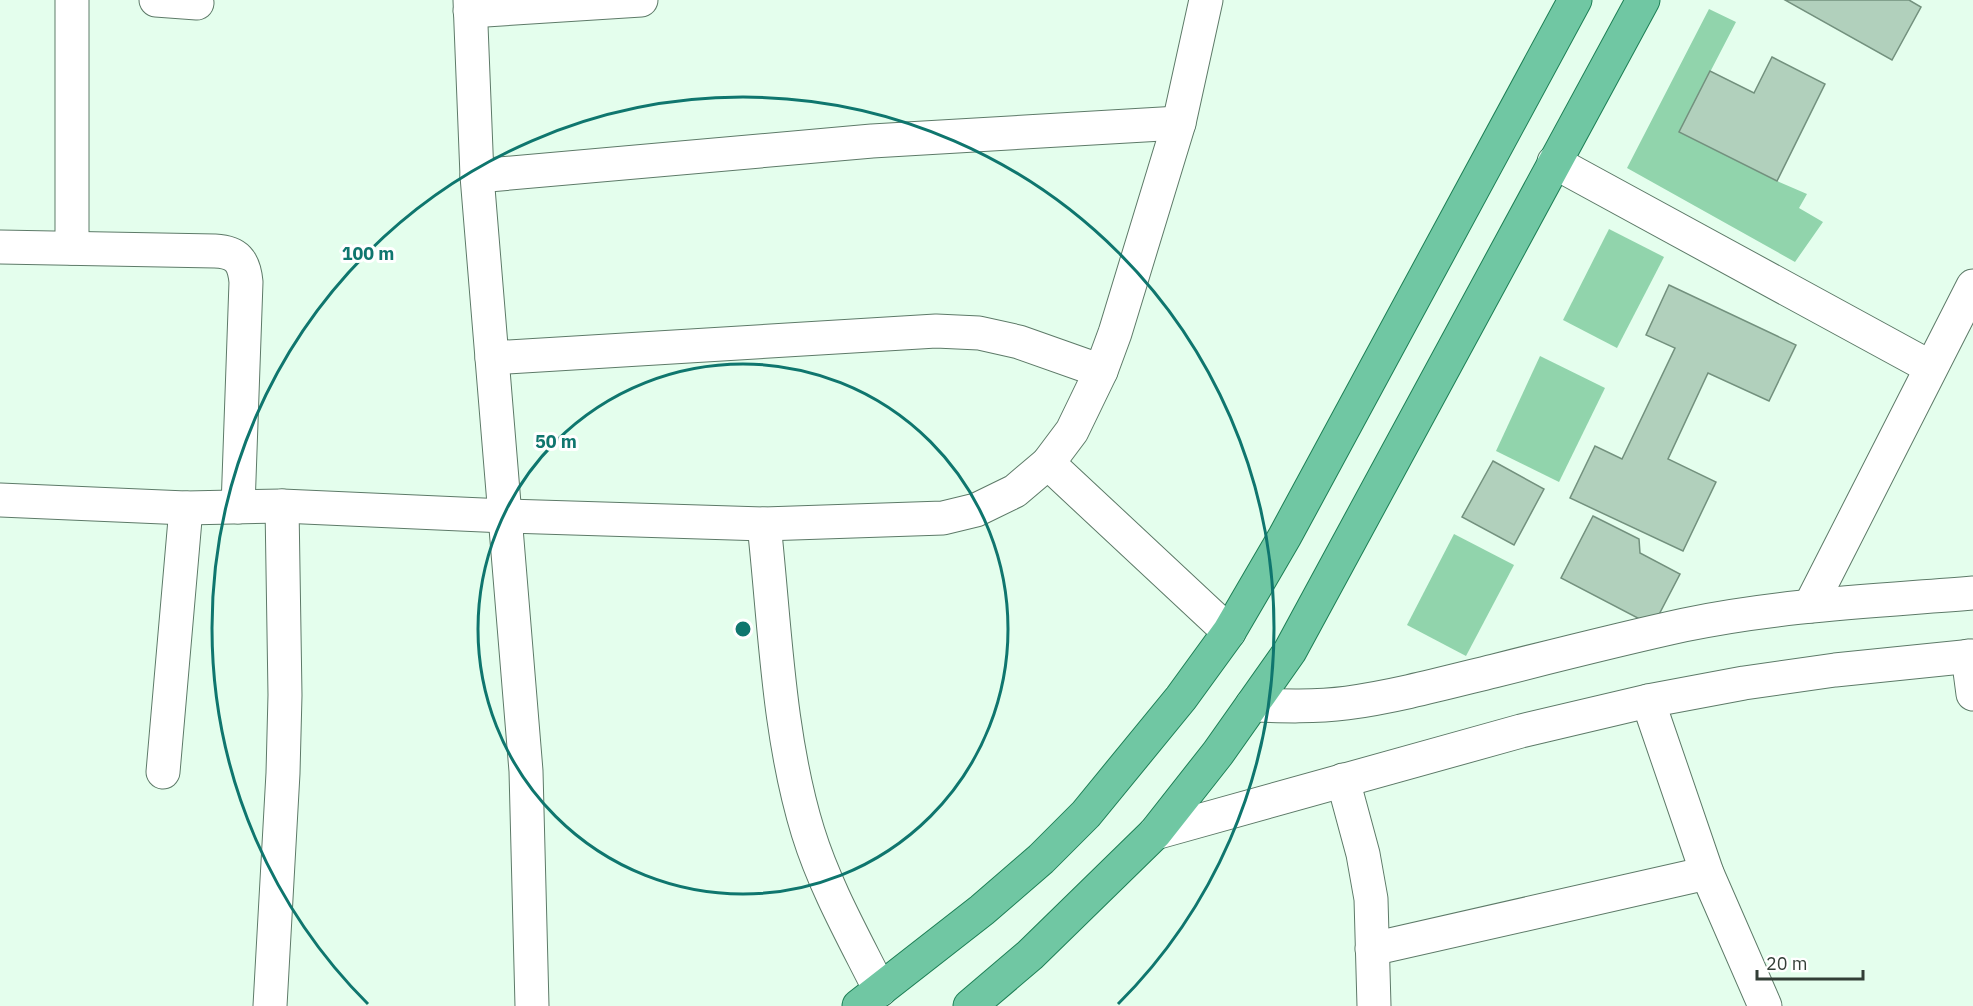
<svg xmlns="http://www.w3.org/2000/svg" width="1973" height="1006" font-family="'IBM Plex Sans',sans-serif">
	<style>
		.green { fill: #91d4ac }
		.building { fill: #b1d0bc; stroke: #73917e; stroke-width: 1.5 }
		.lines { fill: none; stroke-linecap: round; stroke-linejoin: round }
		.minor-casing { stroke: #5d7a68; stroke-width: 35 }
		.tertiary-casing { stroke: #5d7a68; stroke-width: 35 }
		.primary-casing { stroke: #1d7f55; stroke-width: 35 }
		.minor { stroke: #fff; stroke-width: 33 }
		.tertiary { stroke: #fff; stroke-width: 33 }
		.primary { stroke: #70c7a3; stroke-width: 33 }
		.ring { fill: none; stroke: #0f766e; stroke-width: 3 }
		.centre { fill: #0f766e; stroke: #fff; stroke-width: 3 }
		.ring-label { font-size: 18px; text-anchor: middle; font-weight: bold; fill: #0f766e; stroke: #fff; stroke-width: 6; stroke-linejoin: round; paint-order: stroke }
	</style>
	<rect width="100%" height="100%" fill="#e4feed"/>
	<g class="green">
		<path d="M1709,9L1736,22L1679,132L1777,181L1807,194L1799,208L1823,222L1795,262L1627,168Z"/>
		<path d="M1609,229L1664,257L1617,348L1563,320Z"/>
		<path d="M1540,356L1605,388L1559,482L1496,451Z"/>
		<path d="M1454,534L1514,565L1466,656L1407,625Z"/>
	</g>
	<g class="building">
		<path d="M1785,0H1909L1921,7L1892,60Z"/>
		<path d="M1772,57L1825,84L1777,181L1679,132L1710,71L1754,93Z"/>
		<path d="M1669,285L1796,345L1769,401L1708,373L1668,459L1716,482L1683,551L1570,498L1595,446L1622,459L1675,348L1646,335Z"/>
		<path d="M1493,461L1544,489L1514,545L1462,517Z"/>
		<path d="M1593,516L1639,539L1640,553L1680,574L1653,626L1561,578Z"/>
	</g>
	<g class="lines">
		<g class="minor-casing">
			<g id="minor">
				<path d="M72,0V248"/>
				<path d="M156,0L197,3"/>
				<path d="M470,0L477,176L526,771L532,1006"/>
				<path d="M470,11L641,0"/>
				<path d="M1554,162L1930,367"/>
				<path d="M477,176L872,141L1179,123"/>
				<path d="M0,247L215,251C237,252 244,261 246,282L238,507"/>
				<path d="M492,358L936,331L979,333L1019,342L1101,371"/>
				<path d="M1048,463L1229,632"/>
				<path d="M0,500L186,508L282,506L505,516L764,524L943,518L976,510L1015,491L1048,463L1072,431L1101,371L1115,333L1179,123L1206,0"/>
				<path d="M764,524C775,625 778,735 808,832C825,887 854,938 880,990"/>
				<path d="M1810,606L1973,286"/>
				<path d="M1968,656L1973,694"/>
				<path d="M1648,701L1707,873L1765,1006"/>
				<path d="M163,772L186,508"/>
				<path d="M1343,780L1363,854L1371,899L1374,1006"/>
				<path d="M1372,949L1707,873"/>
				<path d="M270,1006L283,773L285,695L282,506"/>
			</g>
		</g>
		<g class="tertiary-casing">
			<g id="tertiary">
				<path d="M1252,705C1283,706 1315,707 1347,703C1397,696 1445,683 1494,671C1557,655 1620,639 1684,625C1779,605 1877,601 1973,593"/>
				<path d="M1155,833L1521,731L1648,701L1744,683L1835,670L1973,656"/>
			</g>
		</g>
		<g class="primary-casing">
			<g id="primary">
				<path d="M859,1006L982,910L1041,859L1086,814L1181,698L1229,632L1285,536L1575,0"/>
				<path d="M970,1006L1030,955L1155,833L1218,753L1290,651L1643,0"/>
			</g>
		</g>
		<use href="#minor" class="minor"/>
		<use href="#tertiary" class="tertiary"/>
		<use href="#primary" class="primary"/>
	</g>
	<g class="ring">
		<circle cx="743" cy="629" r="265"/>
		<path d="M368 1004A531 531 0 1 1 1118 1004"/>
	</g>
	<circle cx="743" cy="629" r="9" class="centre"/>
	<g class="ring-label">
		<text x="368" y="260">100 m</text>
		<text x="556" y="448">50 m</text>
	</g>
	<path d="M1757 970v9h106v-9" fill="none" stroke="#323e36" stroke-width="3"/>
	<text x="1766" y="970" font-size="18" fill="#323e36" stroke="#ffffff" stroke-width="4.5" paint-order="stroke">20 m</text>
</svg>
